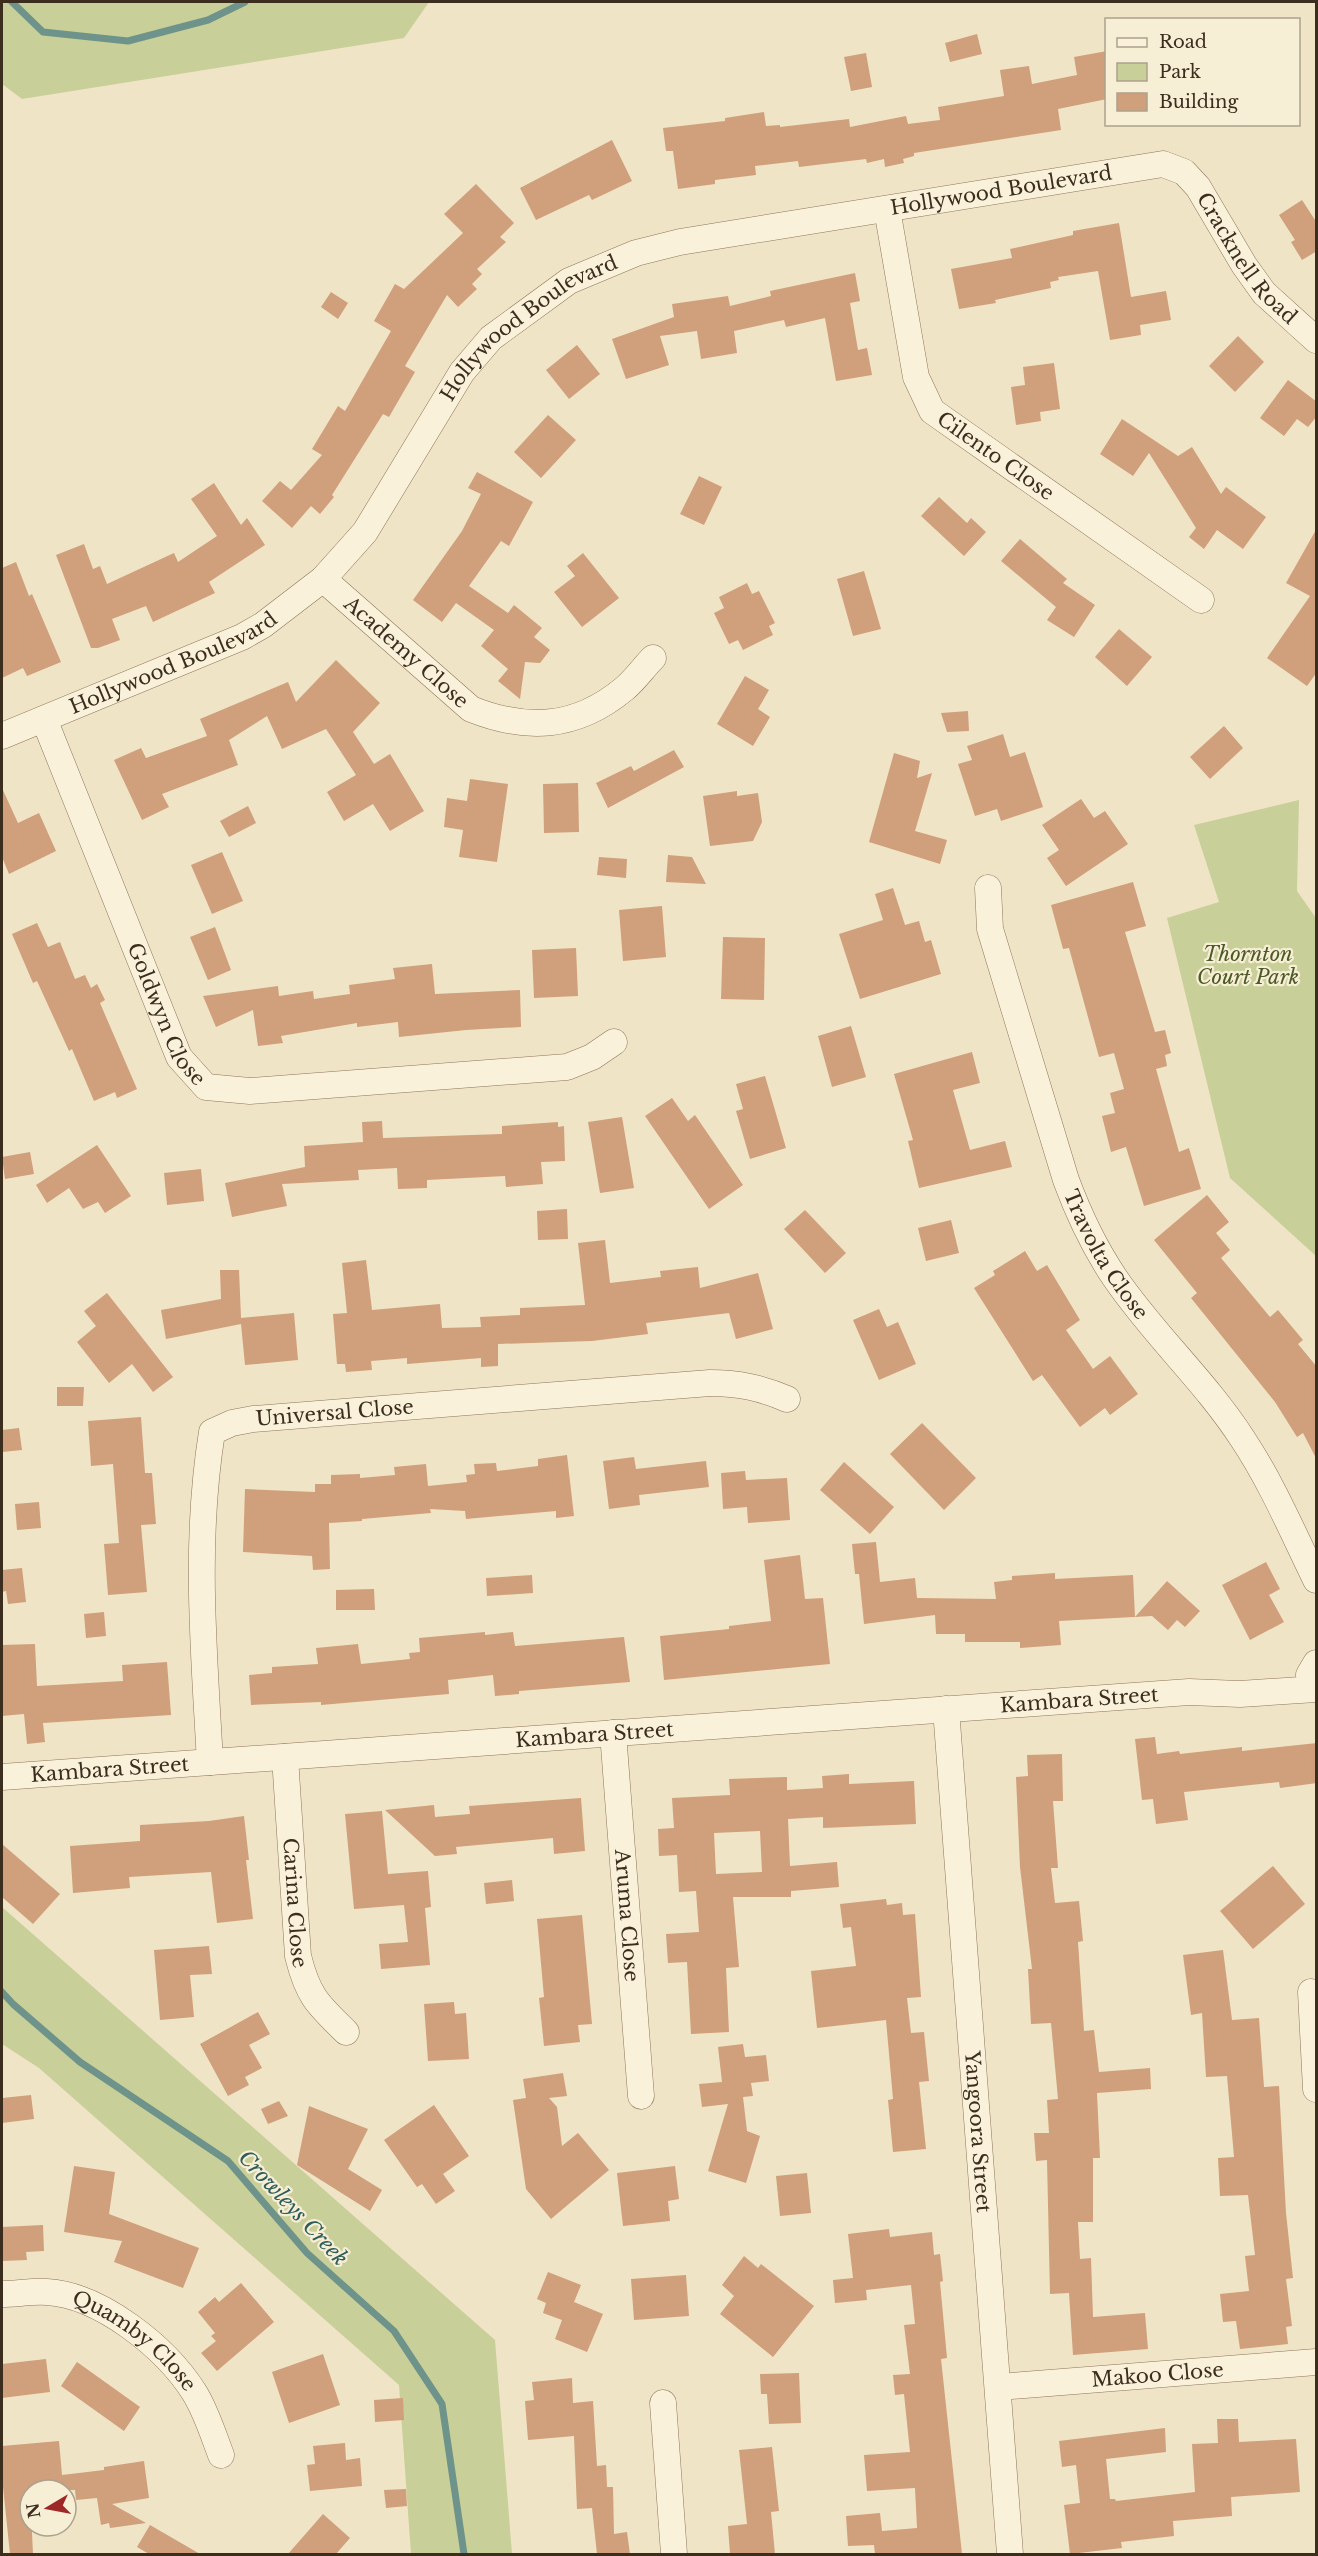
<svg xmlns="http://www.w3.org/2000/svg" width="1318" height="2556" font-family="'Libre Baskerville',serif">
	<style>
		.green { fill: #c8cf99 }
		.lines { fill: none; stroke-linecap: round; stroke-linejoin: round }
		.stream { stroke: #6e938a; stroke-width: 7 }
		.building { fill: #d09f7b; fill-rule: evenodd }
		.minor-casing { stroke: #8d765b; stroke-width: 27 }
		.minor { stroke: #faf1da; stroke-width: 26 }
		.labels { text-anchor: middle; stroke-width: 4.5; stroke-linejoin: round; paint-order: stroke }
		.street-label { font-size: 20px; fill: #3c2e1f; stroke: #f7eed6 }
		.park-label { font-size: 20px; font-style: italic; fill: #4c5a25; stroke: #f7eed6 }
		.water-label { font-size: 21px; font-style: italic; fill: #2e5d5a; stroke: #f7eed6 }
	</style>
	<rect width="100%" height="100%" fill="#f0e4c6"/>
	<g class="green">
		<path d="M2,2H429L404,38L22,99L2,84Z"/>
		<path d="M1299,800L1297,891L1316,918V1256L1230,1178L1167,918L1219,902L1194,825Z"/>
		<path d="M2,1907L495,2340L512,2554H411L399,2385L39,2068L2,2044Z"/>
	</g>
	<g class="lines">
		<g class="stream">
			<path d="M12,2L43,32L128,41L208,20L245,2"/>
			<path d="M2,1992L13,2004L80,2062L228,2161L307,2253L394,2331L442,2404L464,2554"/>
		</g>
	</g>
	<g class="building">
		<path d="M977,34L982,54L950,62L945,43Z"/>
		<path d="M1107,51V99L1058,109L1061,130L914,153V156L903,159L904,163L885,167L884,159L867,163L866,159L799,167L798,161L755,166L756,175L715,180V184L678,189L673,151H666L663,128L725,121V118L764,112L766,126L780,125V127L849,119L850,127L906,116L908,124L940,120L938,107L1004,96L1000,70L1029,66L1032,84L1077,75L1074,57Z"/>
		<path d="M866,53L872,87L851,91L844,57Z"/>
		<path d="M612,140L632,181L592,200L589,195L536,220L520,188Z"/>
		<path d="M476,184L514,223L500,237L506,242L477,269L482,274L472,284L477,289L458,307L447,295L405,366L415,372L389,417L383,414L332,495L334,497L320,514L311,506L292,528L262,501L280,481L291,490L322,455L312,449L338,406L345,411L391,331L374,321L395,284L404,289L463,233L444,214Z"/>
		<path d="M1302,200L1317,223V251L1302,260L1291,242L1295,240L1279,215Z"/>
		<path d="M1119,223L1131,297L1166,291L1171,320L1140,325L1141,335L1110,340L1098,271L1058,277L1059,280L1050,282L1051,288L995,300L996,303L959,309L951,269L1012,258L1010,249L1073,235V231Z"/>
		<path d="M855,273L860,301L850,303L858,350L867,348L872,375L836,381L825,318L786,327L784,320L734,331L737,353L701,359L697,331L660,336L669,365L626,379L612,339L674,317L672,304L728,296L730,306L771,296L770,291Z"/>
		<path d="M331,292L348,303L338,319L321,307Z"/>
		<path d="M1238,336L1264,362L1235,392L1209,366Z"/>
		<path d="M577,345L600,374L569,399L546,370Z"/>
		<path d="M1054,363L1060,409L1040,412L1041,421L1016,425L1011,387L1025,385L1023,367Z"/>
		<path d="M1288,380L1317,402V416L1308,427L1297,419L1284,436L1260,418Z"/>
		<path d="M548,415L576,440L541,478L514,452Z"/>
		<path d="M1122,419L1178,456L1192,447L1221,494L1226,487L1266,517L1243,549L1217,530L1204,549L1189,537L1196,528L1149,453L1133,476L1100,454Z"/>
		<path d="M477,472L533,502L509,546L501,541L469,586L508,613L514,605L542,628L534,637L550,650L540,663L525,662L520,699L498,681L508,669L481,646L494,630L456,603L442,622L413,600L462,531L481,494L468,488Z"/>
		<path d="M699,476L722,487L704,525L680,514Z"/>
		<path d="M214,483L241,525L247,518L265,545L209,582L215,593L153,622L146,606L112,619L120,640L98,648H91L56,555L84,544L93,569L100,566L107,584L174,553L178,562L217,536L191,499Z"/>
		<path d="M939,497L967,523L971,518L986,532L964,556L921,516Z"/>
		<path d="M1317,528V672L1307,686L1267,658L1310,596L1286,583Z"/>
		<path d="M1020,539L1067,579L1063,583L1095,605L1074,637L1047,620L1056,607L1001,561Z"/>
		<path d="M583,553L619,598L582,627L554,592L575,576L567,566Z"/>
		<path d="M16,562L29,596L32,594L61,662L27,676L23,668L2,678V568Z"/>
		<path d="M864,571L881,629L853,636L837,579Z"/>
		<path d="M747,583L752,594L759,591L775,623L769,626L773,635L743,650L738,640L729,644L714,613L724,608L719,597Z"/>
		<path d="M1119,629L1152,657L1127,686L1095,657Z"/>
		<path d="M336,660L380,703L353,732L374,764L390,754L424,811L390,831L373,804L344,821L327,792L356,775L326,729L282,749L267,716L229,740L238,765L162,794L169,807L142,820L114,760L141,748L146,758L207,736L200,719L288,682L296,702Z"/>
		<path d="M745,676L769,690L758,709L770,717L753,746L717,724Z"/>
		<path d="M968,711L969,731L947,732L941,713Z"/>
		<path d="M1224,726L1243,748L1210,779L1190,757Z"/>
		<path d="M1003,734L1010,757L1025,752L1043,807L1001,821L997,809L975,816L958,764L972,760L967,746Z"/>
		<path d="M674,750L684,767L608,808L596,783L631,766L634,771Z"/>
		<path d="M894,753L920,761L917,778L932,773L915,831L947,840L940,864L869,842Z"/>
		<path d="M470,779L508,784L497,862L459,857L463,830L444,827L447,798L467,801Z"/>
		<path d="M578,783L579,832L544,833L543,784Z"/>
		<path d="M2,788L18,823L39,813L56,851L9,874L2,857Z"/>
		<path d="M737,791V796L758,793L762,822L753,841L710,846L703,796Z"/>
		<path d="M1081,799L1094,818L1105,811L1128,844L1066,886L1047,858L1059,850L1042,825Z"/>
		<path d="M248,806L256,823L229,837L220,821Z"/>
		<path d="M222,852L243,901L212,914L191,865Z"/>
		<path d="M668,855L692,857L706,884L666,882Z"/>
		<path d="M599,857L627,859L626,878L597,875Z"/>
		<path d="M1133,882L1146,926L1125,932L1155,1032L1165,1030L1171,1053L1165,1055L1167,1066L1156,1069L1179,1152L1189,1148L1201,1189L1144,1206L1126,1147L1111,1152L1102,1116L1115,1113L1110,1093L1124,1089L1114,1053L1099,1057L1069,948L1063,949L1051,905Z"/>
		<path d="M893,888L905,925L919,921L925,942L931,940L941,974L860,999L839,934L883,920L875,894Z"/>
		<path d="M662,906L666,957L623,961L619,910Z"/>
		<path d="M37,923L48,947L60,942L75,979L85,975L91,988L97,984L105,1000L100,1003L137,1089L117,1098L115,1092L94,1101L72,1049L69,1051L37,981L33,983L12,934Z"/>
		<path d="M215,927L231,970L208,980L190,937Z"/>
		<path d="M723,937L765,938L764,1000L721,999Z"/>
		<path d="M576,948L578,996L534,998L532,950Z"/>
		<path d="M432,964L435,994L520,990L521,1027L466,1030L399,1037L398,1022L357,1027V1023L281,1036L283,1043L258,1046L253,1010L216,1027L203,996L278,986L279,996L313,991L314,999L350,994L349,985L395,979L393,968Z"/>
		<path d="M851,1026L866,1077L832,1087L818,1036Z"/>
		<path d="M972,1052L980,1083L953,1090L970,1150L1005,1141L1012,1167L919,1188L908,1141L913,1140L894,1074Z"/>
		<path d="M765,1076L786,1148L750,1159L736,1111L743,1109L736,1084Z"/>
		<path d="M672,1098L688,1121L695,1115L743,1185L709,1209L645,1116Z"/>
		<path d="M622,1117L634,1188L600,1193L588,1122Z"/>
		<path d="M382,1121L383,1138L502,1134V1126L558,1122V1127L564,1126L565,1161L541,1162L543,1184L506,1187L505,1176L427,1180V1188L398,1189L397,1168L358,1170L359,1180L282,1184L287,1206L232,1217L225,1183L305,1167L304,1146L363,1142L362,1122Z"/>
		<path d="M97,1145L131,1196L105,1213L98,1202L83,1209L69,1188L47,1203L36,1185Z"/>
		<path d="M30,1152L34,1174L5,1179L2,1157Z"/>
		<path d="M201,1169L204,1201L167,1205L164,1173Z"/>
		<path d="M1207,1195L1229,1222L1216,1233L1230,1250L1221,1258L1270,1317L1278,1310L1303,1340L1298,1344L1317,1367V1460L1303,1433L1297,1437L1275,1402L1191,1298L1197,1293L1154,1240Z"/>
		<path d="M567,1209L568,1239L538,1240L537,1211Z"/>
		<path d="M805,1210L846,1253L825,1273L784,1229Z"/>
		<path d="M951,1220L959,1253L926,1261L918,1228Z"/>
		<path d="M605,1240L610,1283L661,1277L660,1271L698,1267L700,1288L758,1273L773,1329L736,1339L729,1313L646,1323L648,1334L592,1341L498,1344V1366L481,1367V1358L407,1364V1358L371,1361L372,1370L346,1372L345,1364H337L333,1314L347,1313L342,1263L366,1260L372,1310L440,1304L442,1328L481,1327L480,1317L520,1315V1308L585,1305L578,1243Z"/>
		<path d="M1025,1251L1037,1271L1047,1265L1080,1320L1066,1330L1093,1369L1110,1356L1138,1394L1110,1415L1105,1408L1080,1427L1042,1375L1033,1381L974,1288L995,1275L993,1271Z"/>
		<path d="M220,1270H239L241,1318L294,1313L298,1360L245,1365L241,1324L166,1339L161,1310L221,1299Z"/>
		<path d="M107,1293L173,1377L153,1392L132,1364L109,1383L77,1342L96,1326L84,1311Z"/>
		<path d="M879,1309L887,1327L898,1322L916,1364L879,1380L853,1320Z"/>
		<path d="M57,1387H84L83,1406H57Z"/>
		<path d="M141,1417L145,1473H152L156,1524L141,1525L147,1592L108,1595L104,1544L119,1543L113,1464L91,1466L88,1421Z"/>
		<path d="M922,1423L976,1478L944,1510L890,1454Z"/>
		<path d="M19,1428L22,1450L2,1452V1430Z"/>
		<path d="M567,1455L574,1516L556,1518V1511L466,1519L465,1511L430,1509L431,1513L362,1519V1521L329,1523L330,1569L313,1570L312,1556L243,1552L245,1489L315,1492V1484H331V1475L360,1474V1478L395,1475L394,1467L426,1464L428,1486L467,1482L466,1475L475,1474L474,1464L496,1463L497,1471L538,1466V1459Z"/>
		<path d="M634,1457L636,1469L706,1461L709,1487L639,1495L640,1505L609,1509L603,1461Z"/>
		<path d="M844,1462L894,1507L870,1534L820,1490Z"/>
		<path d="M745,1471L746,1480L787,1478L790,1520L748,1523L747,1507L723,1509L721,1473Z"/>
		<path d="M39,1502L41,1528L17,1530L15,1504Z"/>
		<path d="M876,1542L880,1582L915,1578L917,1598L996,1599L994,1582L1012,1580V1576L1055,1573V1579L1133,1575L1135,1617L1167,1581L1200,1611L1185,1627L1177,1620L1168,1630L1152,1616L1059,1621L1061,1645L1020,1648V1642H965V1634H936L935,1615L864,1624L859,1574H855L852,1544Z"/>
		<path d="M800,1555L805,1599L823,1598L830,1664L664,1680L660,1636L729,1629V1626L771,1621L764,1560Z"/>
		<path d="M1266,1562L1280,1589L1269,1595L1284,1622L1250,1640L1222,1585Z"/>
		<path d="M22,1568L26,1602L8,1604L6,1591L2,1592V1570Z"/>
		<path d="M532,1575L533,1593L487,1596L486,1578Z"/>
		<path d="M374,1589L375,1610H336V1590Z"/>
		<path d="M104,1612L106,1636L86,1638L84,1614Z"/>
		<path d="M485,1632V1635L513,1632L515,1646L624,1637L630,1682L519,1691V1694L495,1696L493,1675L448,1680L449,1694L321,1705V1702L251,1705L249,1675L272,1673V1667L318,1664L316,1648L358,1644L361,1664L410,1659L409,1653L420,1652L419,1638Z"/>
		<path d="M35,1644L37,1686L123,1681L122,1665L167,1662L171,1715L43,1723L45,1742L27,1744L24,1714L2,1716V1645Z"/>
		<path d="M1155,1737L1157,1754L1179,1751L1180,1754L1242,1747V1751L1317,1743V1783L1280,1788L1279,1782L1184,1792L1188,1820L1156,1824L1153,1799L1142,1800L1135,1739Z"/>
		<path d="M1062,1754L1063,1801H1053L1058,1868H1051L1055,1903L1079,1901L1083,1941L1078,1942L1084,2031L1094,2030L1099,2072L1150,2068L1151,2089L1097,2093L1100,2158H1093V2222H1078L1080,2259L1091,2258L1093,2317L1145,2313L1148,2349L1073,2355L1069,2293L1050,2294L1047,2160L1036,2161L1034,2133H1049L1047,2100L1058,2099L1051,2023L1031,2024L1028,1969H1032L1020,1867L1016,1777L1028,1776L1027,1755Z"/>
		<path d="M849,1774V1784L914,1781L916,1824L823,1828V1817L788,1819L790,1866L837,1862L839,1887L791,1891V1897H733L739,1967L726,1968L729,2032L691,2034L687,1962L668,1963L666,1934L699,1932L696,1891L679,1892L677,1855L659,1856L658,1829L674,1828L672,1798L730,1795L729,1779L787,1777V1790L823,1788L822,1776ZM760,1831L762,1872L716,1874L714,1833Z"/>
		<path d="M581,1798L585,1851L554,1854L553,1838L456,1847L457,1854L435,1856L385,1810L434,1805L435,1817L470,1814L469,1806Z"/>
		<path d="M382,1811L388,1874L428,1871L431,1907L425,1908L430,1965L381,1969L379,1944L408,1942L404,1905L354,1909L345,1814Z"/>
		<path d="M244,1816L249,1860H246L253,1919L217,1923L211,1872L129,1877L130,1888L73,1893L70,1846L140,1841V1825L209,1821Z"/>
		<path d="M2,1844L60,1894L33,1924L2,1897Z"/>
		<path d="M1273,1866L1305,1904L1253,1949L1220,1911Z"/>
		<path d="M512,1880L514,1901L486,1904L484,1883Z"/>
		<path d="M886,1899L887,1905L902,1903L903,1915L915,1914L921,1997L907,1998L911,2033L924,2032L929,2081L919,2082L926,2149L893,2152L888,2100L893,2099L886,2020L817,2028L811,1971L856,1966L851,1927L843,1928L840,1904Z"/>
		<path d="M582,1915L592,2024L578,2025L580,2042L544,2046L539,1998L544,1997L537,1919Z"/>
		<path d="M209,1946L212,1974L190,1975L194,2017L160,2020L154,1950Z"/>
		<path d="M1223,1950L1232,2020L1259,2018L1264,2087L1279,2086L1286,2213L1293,2278L1286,2279L1292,2326L1286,2327L1288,2344L1240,2349L1236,2321L1223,2322L1220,2294L1249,2291L1245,2256L1255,2255L1248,2195L1220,2196L1218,2158L1234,2157L1227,2076L1206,2077L1202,2013L1191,2015L1183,1955Z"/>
		<path d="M454,2002L455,2014L466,2013L469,2059L428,2061L424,2004Z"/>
		<path d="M258,2012L270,2034L249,2045L262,2068L245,2077L249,2085L228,2096L200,2044Z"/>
		<path d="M743,2044L745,2057L766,2055L769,2081L751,2083L753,2096L743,2097L747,2131L760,2136L746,2183L708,2171L728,2104L702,2107L699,2084L722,2082L718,2047Z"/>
		<path d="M563,2073L567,2096L549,2098L557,2107L562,2146L578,2133L609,2170L551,2219L526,2189L513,2100L526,2098L523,2079Z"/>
		<path d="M31,2095L34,2119L2,2123V2098Z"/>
		<path d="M279,2101L288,2116L268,2124L261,2109Z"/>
		<path d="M434,2105L469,2156L443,2174L455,2191L436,2204L422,2184L417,2187L384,2140Z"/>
		<path d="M309,2106L368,2129L348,2169L382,2190L370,2211L297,2165Z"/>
		<path d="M74,2166L115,2172L109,2214L199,2248L183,2288L114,2262L122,2241L64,2232Z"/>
		<path d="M675,2166L679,2199L668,2201L670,2221L623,2226L617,2173Z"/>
		<path d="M807,2173L811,2213L780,2216L776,2176Z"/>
		<path d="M43,2225L44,2251L26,2252L27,2260L2,2261V2227Z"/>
		<path d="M889,2229L890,2237L932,2232L934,2255L940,2254L943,2281L940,2282L947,2358L941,2359L962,2554H875L874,2545L848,2546L846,2516L880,2513L882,2531L917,2528L915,2488L867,2491L864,2455L910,2452L904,2394L895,2395L893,2375L910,2374L904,2325L915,2324L911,2285L866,2290L867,2300L835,2303L833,2280L853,2278L848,2234Z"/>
		<path d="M744,2256L758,2268L761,2264L814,2306L773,2357L720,2314L734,2296L722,2285Z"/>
		<path d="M548,2272L581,2285L574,2302L603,2314L587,2352L555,2339L562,2320L543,2313L546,2303L537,2299Z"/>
		<path d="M686,2275L689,2316L634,2320L631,2279Z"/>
		<path d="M241,2283L274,2322L217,2371L201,2353L216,2341L211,2336L215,2333L198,2312L215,2297L219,2302Z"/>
		<path d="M323,2354L340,2405L289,2423L272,2372Z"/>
		<path d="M46,2359L50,2392L2,2398V2364Z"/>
		<path d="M77,2362L140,2407L124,2431L61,2386Z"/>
		<path d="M799,2373L801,2423L769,2424L767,2394H761L760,2374Z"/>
		<path d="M572,2378L573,2403L593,2401L597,2466L606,2465L607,2487H613L614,2534L627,2532L630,2554H597L592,2508L577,2509L574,2436L528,2440L525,2401L534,2400L532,2382Z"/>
		<path d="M403,2398L404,2420L375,2422L374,2400Z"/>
		<path d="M1217,2419H1238L1239,2442L1296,2439L1300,2492L1231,2497L1232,2516L1173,2521L1174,2536L1121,2542L1122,2548L1070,2554L1064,2505L1080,2503L1076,2465L1062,2467L1059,2441L1165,2428L1166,2452L1106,2459L1110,2499H1115L1116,2501L1195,2492L1192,2444L1218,2443Z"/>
		<path d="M59,2441L62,2475L104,2470V2467L144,2461L149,2498L112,2504L146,2523L110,2528L109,2523L101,2525L97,2498L76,2500L75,2490H30L33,2554H10L2,2477V2446Z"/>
		<path d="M345,2443L346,2460L360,2458L362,2486L310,2491L307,2465L315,2464L313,2446Z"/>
		<path d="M772,2447L779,2511L771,2512L775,2554H730L728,2526L747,2524L739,2450Z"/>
		<path d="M406,2489L407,2506L386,2508L384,2490Z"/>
		<path d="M323,2514L350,2538L336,2554H288Z"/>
		<path d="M150,2525L200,2554H149L137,2547Z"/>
	</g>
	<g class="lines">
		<g class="minor-casing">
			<g id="minor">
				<path id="s1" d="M887,209L916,377L932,411L1201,600"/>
				<path id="s2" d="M323,579L471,709C526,731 576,729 624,689C635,680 643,668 653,658"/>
				<path id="s3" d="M44,719L179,1057L206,1087L250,1091L567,1067L592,1057L614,1042"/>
				<path id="s4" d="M2,736L242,637L263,625L323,579L365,532L462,372L491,338L569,281L636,253L680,242L1163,164L1184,172L1198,187L1244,265L1264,293L1316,340"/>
				<path id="s5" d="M988,888L990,929L1066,1180C1079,1215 1094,1247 1115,1278C1153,1334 1205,1381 1242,1438C1272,1483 1293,1533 1316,1580"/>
				<path d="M1309,1675L1316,1663"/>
				<path id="s6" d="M946,1709L1010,2554"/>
				<path id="s7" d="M613,1733L641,2096"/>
				<path id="s8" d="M285,1757L298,1956C308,1996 317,2004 346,2032"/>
				<path id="s9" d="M210,1762C204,1652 194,1543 212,1432L232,1423L253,1419L710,1383C739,1383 761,1388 787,1399"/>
				<path id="s10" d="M2,1777L1189,1692L1240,1694L1316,1689"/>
				<path d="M1311,1992L1316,2089"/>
				<path id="s11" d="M2,2294C16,2294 32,2291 47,2292C101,2295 166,2348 194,2392C206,2411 213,2434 221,2455"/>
				<path id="s12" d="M999,2387L1316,2362"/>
				<path d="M663,2403L674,2554"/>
			</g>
		</g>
		<use href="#minor" class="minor"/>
	</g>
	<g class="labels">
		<g class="street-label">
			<text dy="7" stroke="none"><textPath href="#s4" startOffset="1194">Hollywood Boulevard</textPath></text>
			<text dy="7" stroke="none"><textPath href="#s4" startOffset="1488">Cracknell Road</textPath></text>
			<text dy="7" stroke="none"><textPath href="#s4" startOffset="690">Hollywood Boulevard</textPath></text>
			<text dy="7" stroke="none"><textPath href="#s1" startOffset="286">Cilento Close</textPath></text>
			<text dy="7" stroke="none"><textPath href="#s2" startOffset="111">Academy Close</textPath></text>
			<text dy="7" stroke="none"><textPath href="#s4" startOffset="186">Hollywood Boulevard</textPath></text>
			<text dy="7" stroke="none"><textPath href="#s3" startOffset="320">Goldwyn Close</textPath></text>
			<text dy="7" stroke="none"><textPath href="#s5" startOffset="388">Travolta Close</textPath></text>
			<text dy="7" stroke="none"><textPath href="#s9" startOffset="456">Universal Close</textPath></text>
			<text dy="7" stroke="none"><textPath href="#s10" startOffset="1080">Kambara Street</textPath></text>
			<text dy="7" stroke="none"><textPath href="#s10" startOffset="594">Kambara Street</textPath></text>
			<text dy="7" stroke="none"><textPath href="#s10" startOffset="108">Kambara Street</textPath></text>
			<text dy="7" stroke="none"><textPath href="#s8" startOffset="146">Carina Close</textPath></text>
			<text dy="7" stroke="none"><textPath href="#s7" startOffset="183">Aruma Close</textPath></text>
			<text dy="7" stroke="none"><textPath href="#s6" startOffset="424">Yangoora Street</textPath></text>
			<text dy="7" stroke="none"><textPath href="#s11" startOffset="148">Quamby Close</textPath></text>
			<text dy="7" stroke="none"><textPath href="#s12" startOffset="159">Makoo Close</textPath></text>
		</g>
		<g class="park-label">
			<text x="1248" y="961">Thornton<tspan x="1248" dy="23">Court Park</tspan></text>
		</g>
		<g class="water-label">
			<text transform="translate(293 2208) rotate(47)" y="7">Crowleys Creek</text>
		</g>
	</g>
	<rect width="1318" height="2556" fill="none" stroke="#3c2e1f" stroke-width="6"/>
	<rect x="1105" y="18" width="195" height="108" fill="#f7eed6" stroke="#aca18d" stroke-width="1.5"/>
	<rect x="1117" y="38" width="30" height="9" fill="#faf1da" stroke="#aca18d" stroke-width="1.5"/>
	<text x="1159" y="48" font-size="18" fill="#3c2e1f">Road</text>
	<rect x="1117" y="63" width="30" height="18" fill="#c8cf99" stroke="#aca18d" stroke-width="1.5"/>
	<text x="1159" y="78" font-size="18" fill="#3c2e1f">Park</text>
	<rect x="1117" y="93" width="30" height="18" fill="#d09f7b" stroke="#aca18d" stroke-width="1.5"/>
	<text x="1159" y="108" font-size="18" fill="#3c2e1f">Building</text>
	<g transform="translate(48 2508) rotate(260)"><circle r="28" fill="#f7eed6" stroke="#aca18d" stroke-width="1.5"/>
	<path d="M0-4.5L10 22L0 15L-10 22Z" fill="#9e2828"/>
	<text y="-9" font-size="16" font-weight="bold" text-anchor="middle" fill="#3c2e1f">N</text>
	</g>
</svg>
